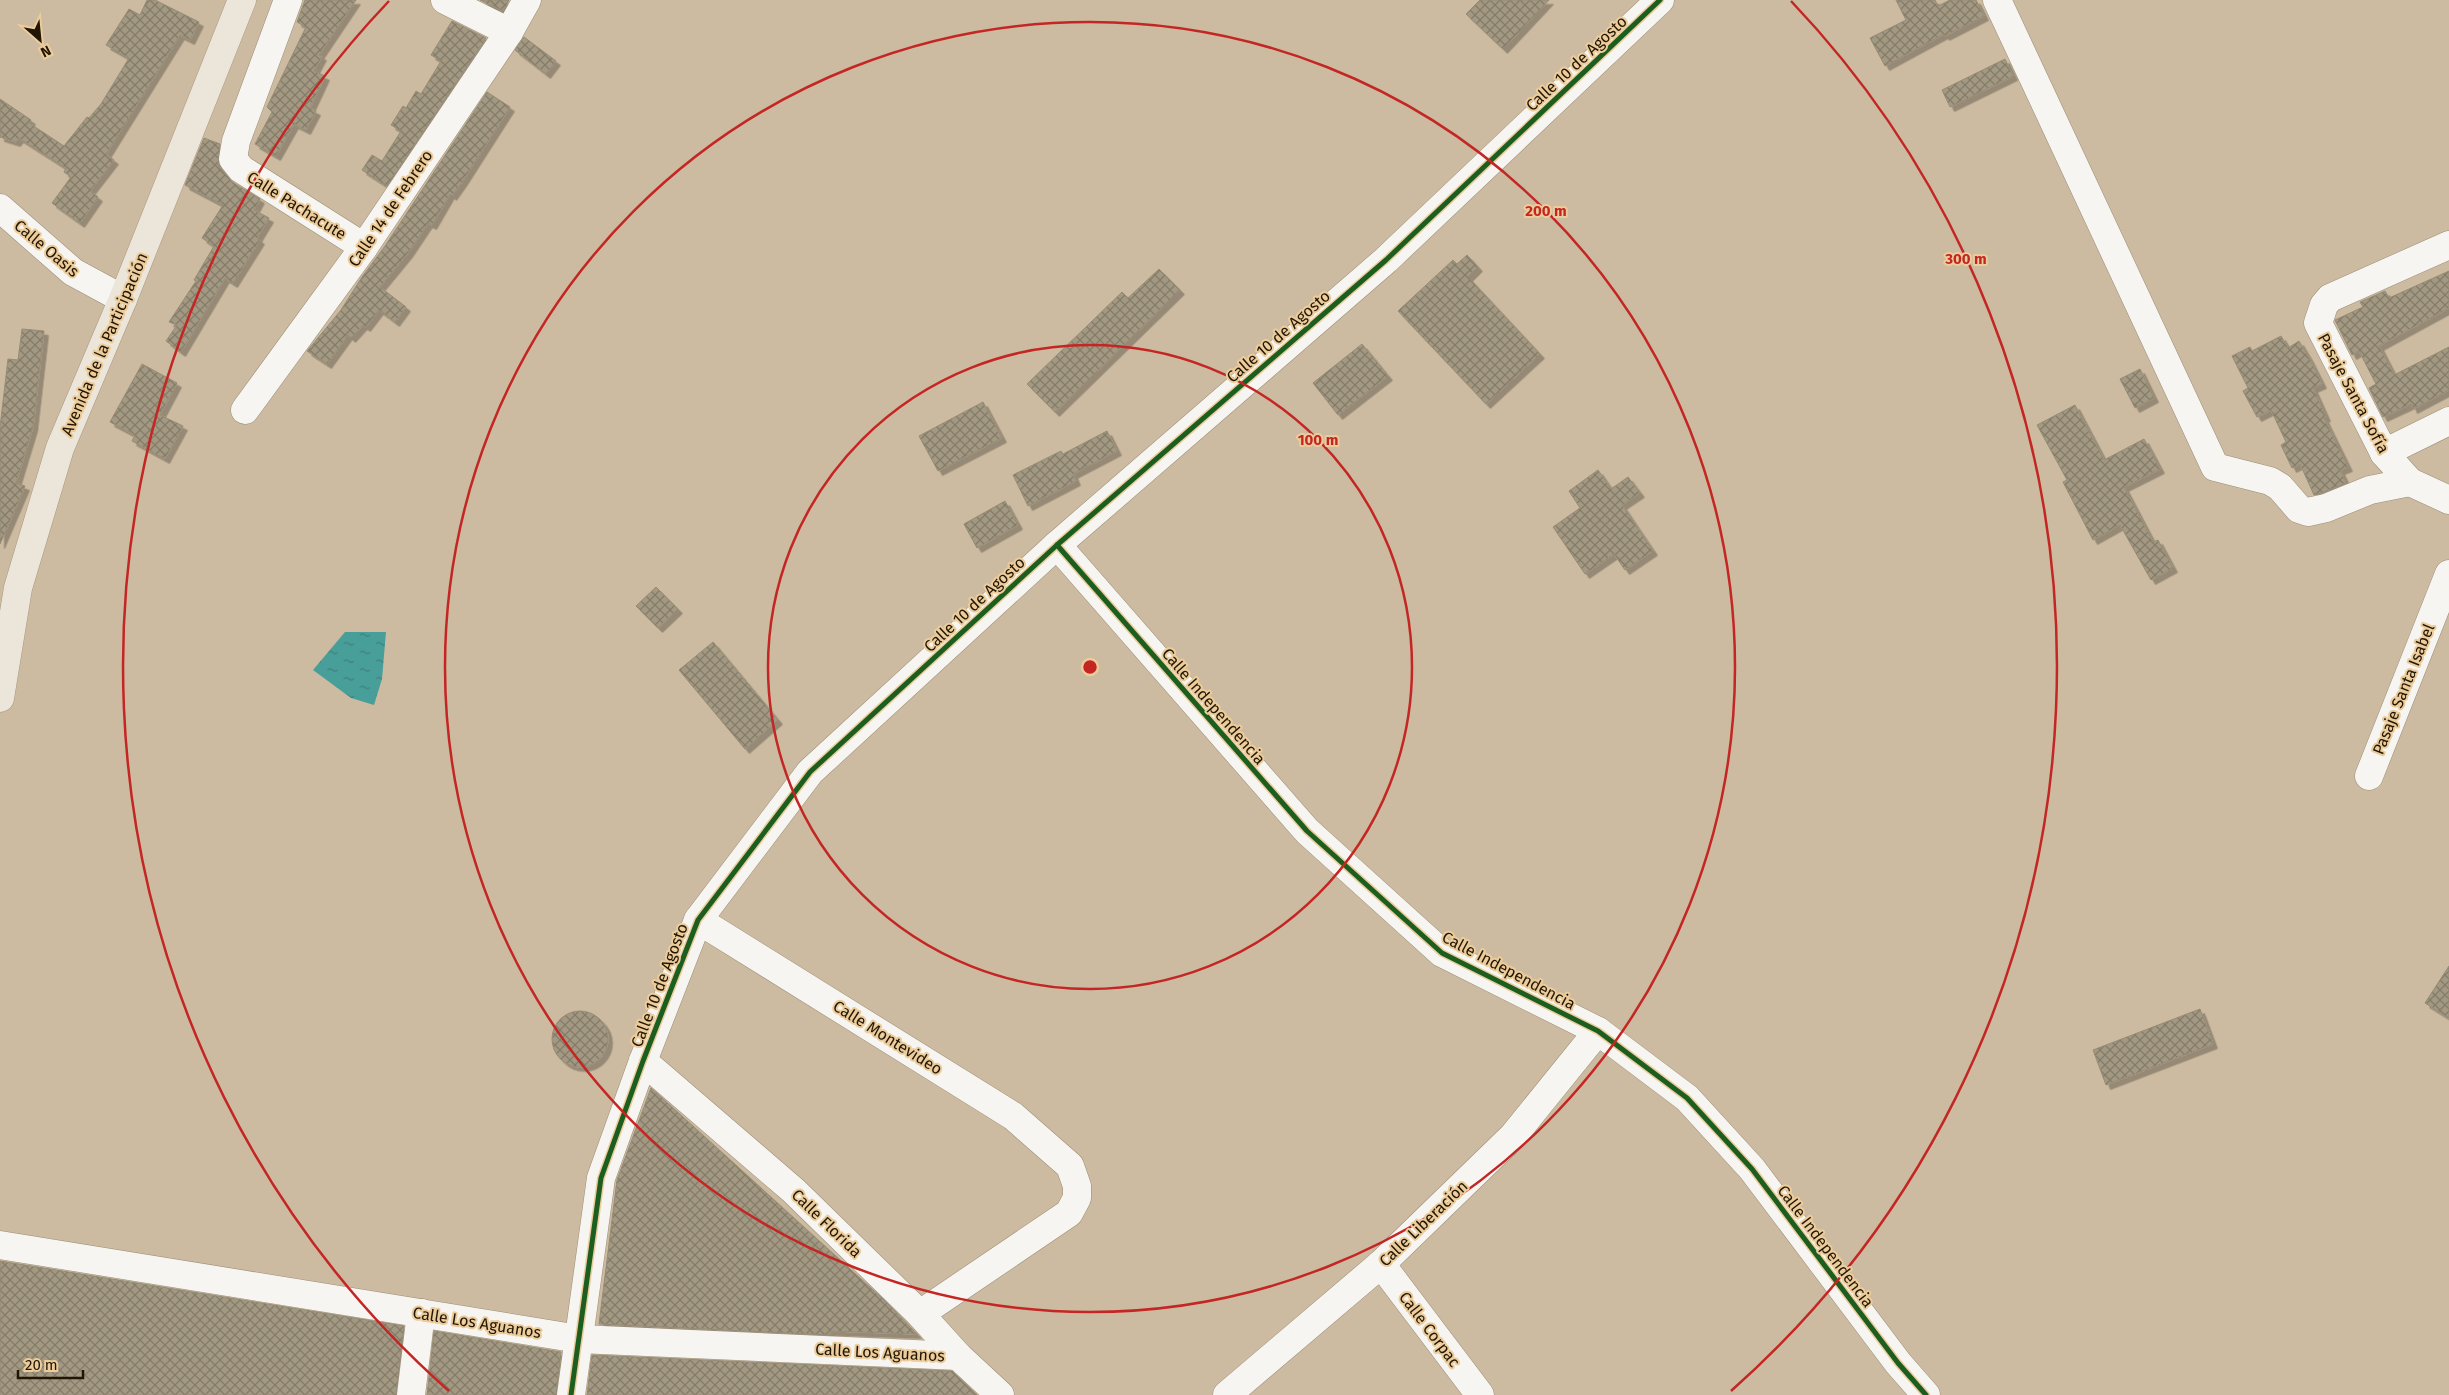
<svg xmlns="http://www.w3.org/2000/svg" width="2449" height="1395" font-family="'Fira Sans',sans-serif">
	<style>
		.water { fill: url(#water-ripples) }
		.building { fill: url(#building-cross-hatch); stroke: #968c76; filter: url(#shadow) }
		.lines { fill: none; stroke-linecap: round; stroke-linejoin: round }
		.minor-casing { stroke: #9b8e78; stroke-width: 29 }
		.major-casing { stroke: #a8987e; stroke-width: 29 }
		.minor { stroke: #f7f5f1; stroke-width: 28 }
		.major { stroke: #ece6da; stroke-width: 28 }
		.cycleway-casing { stroke: #eccc9b; stroke-width: 8 }
		.cycleway { stroke: #1b5e20; stroke-width: 5 }
		.ring { fill: none; stroke: #c42624; stroke-width: 2.5 }
		.labels { text-anchor: middle; stroke-width: 4; stroke-linejoin: round; paint-order: stroke }
		.street-label { font-size: 16px; fill: #211604; stroke: #eccc9b }
		.centre { fill: #c42624; stroke: #eccc9b; stroke-width: 2.5 }
		.ring-label { font-size: 15px; text-anchor: middle; font-weight: bold; fill: #c42624; stroke: #eccc9b; stroke-width: 4; stroke-linejoin: round; paint-order: stroke }
	</style>
	<defs>
		<pattern id="water-ripples" width="26" height="14" patternUnits="userSpaceOnUse" patternTransform="scale(1.25)"><rect width="26" height="14" fill="#489e99"/><path d="M2 4q2-2 4 0t4 0M15 11q2-2 4 0t4 0" fill="none" stroke="#3c807b"/></pattern>
		<pattern id="building-cross-hatch" width="8" height="8" patternUnits="userSpaceOnUse" patternTransform="scale(1.25)"><rect width="8" height="8" fill="#a39983"/><path d="M0 0l8 8M0 8l8-8" fill="none" stroke="#847c69"/></pattern>
		<filter id="shadow"><feDropShadow dx="4.5" dy="4.5" stdDeviation="0" flood-color="#0004"/></filter>
	</defs>
	<rect width="100%" height="100%" fill="#ccbba0"/>
	<path class="water" d="M345,632H386L382,679L374,705L351,698L313,670Z"/>
	<g class="building">
		<path d="M147,0H155L199,22L190,40L180,35L106,154L114,160L90,191L98,197L80,223L52,203L71,177L64,172L66,168L19,138L16,142L0,137V99L31,120L29,123L64,146L87,117L89,118L101,104L129,58L106,45L129,9L140,15Z"/>
		<path d="M305,0H356L319,55L322,56L314,71L325,76L310,108L316,111L306,130L294,124L276,156L255,144L272,112L267,107L306,27L297,22Z"/>
		<path d="M480,0H509L503,11Z"/>
		<path d="M1480,0H1549L1503,49L1466,14Z"/>
		<path d="M1896,0H1935L1938,6L1950,0H1976L1984,16L1945,36L1944,34L1885,66L1870,38L1906,20Z"/>
		<path d="M452,21L486,38L387,186L362,170L372,155L382,161L401,131L391,125L403,106L406,108L416,91L421,94L441,61L431,55Z"/>
		<path d="M524,37L556,61L546,74L515,50Z"/>
		<path d="M2005,59L2013,76L1950,107L1942,90Z"/>
		<path d="M487,92L510,107L462,182L452,196L450,194L432,225L428,223L408,253L380,287L406,307L395,322L379,310L366,327L363,325L351,338L348,335L327,364L307,351L341,310L362,277L385,246Z"/>
		<path d="M204,138L220,144L218,165L232,182L260,199L254,210L269,218L257,238L260,240L233,283L225,278L181,352L166,341L177,325L169,322L196,281L194,280L214,246L202,238L223,205L185,185Z"/>
		<path d="M1467,255L1478,267L1468,277L1540,354L1486,404L1398,311L1453,260L1457,264Z"/>
		<path d="M1159,269L1180,290L1055,412L1027,384L1122,292L1128,298Z"/>
		<path d="M2449,271V308L2379,346L2394,375L2449,347V390L2413,409L2411,404L2383,417L2369,388L2376,384L2359,351L2352,355L2335,320L2363,307L2360,302L2385,291L2389,298Z"/>
		<path d="M22,329L44,331L33,427L16,483L25,486L0,544V427L8,359L18,360Z"/>
		<path d="M2281,336L2288,348L2299,341L2309,358L2322,384L2313,388L2326,417L2324,418L2348,467L2340,470L2346,483L2321,493L2314,495L2300,464L2292,468L2281,445L2286,442L2271,410L2257,417L2243,391L2248,388L2232,356L2250,347L2252,351Z"/>
		<path d="M1362,344L1388,376L1338,415L1313,383Z"/>
		<path d="M142,364L177,383L160,415L183,426L165,459L132,441L135,435L110,422Z"/>
		<path d="M2140,369L2154,398L2135,408L2120,379Z"/>
		<path d="M983,402L1002,438L938,471L919,436Z"/>
		<path d="M2075,405L2104,460L2144,439L2160,469L2124,487L2153,542L2158,540L2173,568L2151,580L2120,525L2093,540L2063,482L2067,480L2037,425Z"/>
		<path d="M1107,431L1117,451L1073,474L1076,481L1028,506L1013,475L1061,451L1063,454Z"/>
		<path d="M1598,470L1611,489L1628,477L1640,493L1622,505L1653,551L1625,570L1614,554L1585,574L1553,527L1580,508L1569,491Z"/>
		<path d="M1005,501L1018,525L977,548L964,524Z"/>
		<path d="M656,587L678,609L658,628L636,606Z"/>
		<path d="M713,642L778,720L745,749L679,670Z"/>
		<path d="M2449,966V1018L2425,1003Z"/>
		<path d="M2200,1009L2213,1044L2106,1085L2093,1050Z"/>
		<circle cx="580" cy="1039" r="28"/>
		<path d="M651,1088L883,1299L917,1334L830,1331V1335L599,1324L617,1180Z"/>
		<path d="M0,1261L404,1326L396,1395H0Z"/>
		<path d="M434,1331L561,1352L556,1395H427Z"/>
		<path d="M592,1355L952,1371L977,1395H587Z"/>
	</g>
	<g class="lines">
		<g class="minor-casing">
			<g id="minor">
				<path d="M288,0L236,141L233,159L241,169L364,247"/>
				<path d="M445,0L509,32"/>
				<path d="M1997,0L2215,467L2270,481L2280,487L2299,509L2308,512L2326,508L2370,490L2410,482"/>
				<path d="M0,208L73,272L123,299"/>
				<path d="M2449,245L2330,298L2324,305L2318,323L2384,453L2410,482L2449,500"/>
				<path d="M245,410L364,247L509,32L527,0"/>
				<path d="M2384,453L2449,421"/>
				<path d="M1057,545L1307,831L1442,953L1598,1031L1687,1098L1752,1169L1898,1363L1926,1395"/>
				<path d="M2369,776L2449,574"/>
				<path d="M698,920L1013,1116L1070,1166L1077,1186V1198L1069,1213L920,1314"/>
				<path d="M643,1061L794,1191L920,1314L958,1356L1000,1395"/>
				<path d="M0,1245L579,1339L958,1356"/>
				<path d="M1381,1264L1480,1395"/>
				<path d="M411,1395L421,1313"/>
				<path d="M571,1395L601,1178L643,1061L698,920L810,772L1057,545L1386,260L1660,0"/>
				<path d="M1227,1395L1381,1264L1513,1136L1598,1031"/>
			</g>
		</g>
		<g class="major-casing">
			<path id="major" d="M0,698L18,588L60,448L123,299L242,0"/>
		</g>
		<use href="#minor" class="minor"/>
		<use href="#major" class="major"/>
		<g class="cycleway-casing">
			<g id="cycleway">
				<path d="M1057,545L1307,831L1442,953L1598,1031L1687,1098L1752,1169L1898,1363L1926,1395"/>
				<path d="M571,1395L601,1178L643,1061L698,920L810,772L1057,545L1386,260L1660,0"/>
			</g>
		</g>
		<use href="#cycleway" class="cycleway"/>
	</g>
	<g class="ring">
		<circle cx="1090" cy="667" r="322"/>
		<circle cx="1090" cy="667" r="645"/>
		<path d="M449 1391A967 967 0 0 1 389 1M1791 1A967 967 0 0 1 1731 1391"/>
	</g>
	<g class="labels">
		<g class="street-label">
			<text transform="translate(1576 63) rotate(-43)" y="6">Calle 10 de Agosto</text>
			<text transform="translate(297 205) rotate(32)" y="6">Calle Pachacute</text>
			<text transform="translate(390 208) rotate(-56)" y="6">Calle 14 de Febrero</text>
			<text transform="translate(47 248) rotate(40)" y="6">Calle Oasis</text>
			<text transform="translate(1278 336) rotate(-41)" y="6">Calle 10 de Agosto</text>
			<text transform="translate(104 344) rotate(-67)" y="6">Avenida de la Participación</text>
			<text transform="translate(2354 393) rotate(62)" y="6">Pasaje Santa Sofía</text>
			<text transform="translate(974 604) rotate(-43)" y="6">Calle 10 de Agosto</text>
			<text transform="translate(2403 689) rotate(-68)" y="6">Pasaje Santa Isabel</text>
			<text transform="translate(1214 706) rotate(49)" y="6">Calle Independencia</text>
			<text transform="translate(1509 970) rotate(28)" y="6">Calle Independencia</text>
			<text transform="translate(659 985) rotate(-69)" y="6">Calle 10 de Agosto</text>
			<text transform="translate(888 1037) rotate(32)" y="6">Calle Montevideo</text>
			<text transform="translate(827 1223) rotate(44)" y="6">Calle Florida</text>
			<text transform="translate(1423 1223) rotate(-44)" y="6">Calle Liberación</text>
			<text transform="translate(1826 1246) rotate(53)" y="6">Calle Independencia</text>
			<text transform="translate(477 1322) rotate(9)" y="6">Calle Los Aguanos</text>
			<text transform="translate(1430 1329) rotate(53)" y="6">Calle Corpac</text>
			<text transform="translate(880 1352) rotate(3)" y="6">Calle Los Aguanos</text>
		</g>
	</g>
	<circle cx="1090" cy="667" r="8" class="centre"/>
	<g class="ring-label">
		<text x="1546" y="216">200 m</text>
		<text x="1966" y="264">300 m</text>
		<text x="1318" y="445">100 m</text>
	</g>
	<g transform="translate(40 40) rotate(153)" stroke="#eccc9b" stroke-width="4" paint-order="stroke">
	<path d="M0-4L9 19L0 12L-9 19Z" fill="#211604"/>
	<text y="-8" font-size="14" font-weight="bold" text-anchor="middle" fill="#211604">N</text>
	</g>
	<path d="M18 1370v8h65v-8" fill="none" stroke="#211604" stroke-width="2.5"/>
	<text x="25" y="1370" font-size="15" fill="#211604" stroke="#eccc9b" stroke-width="4" paint-order="stroke">20 m</text>
</svg>
